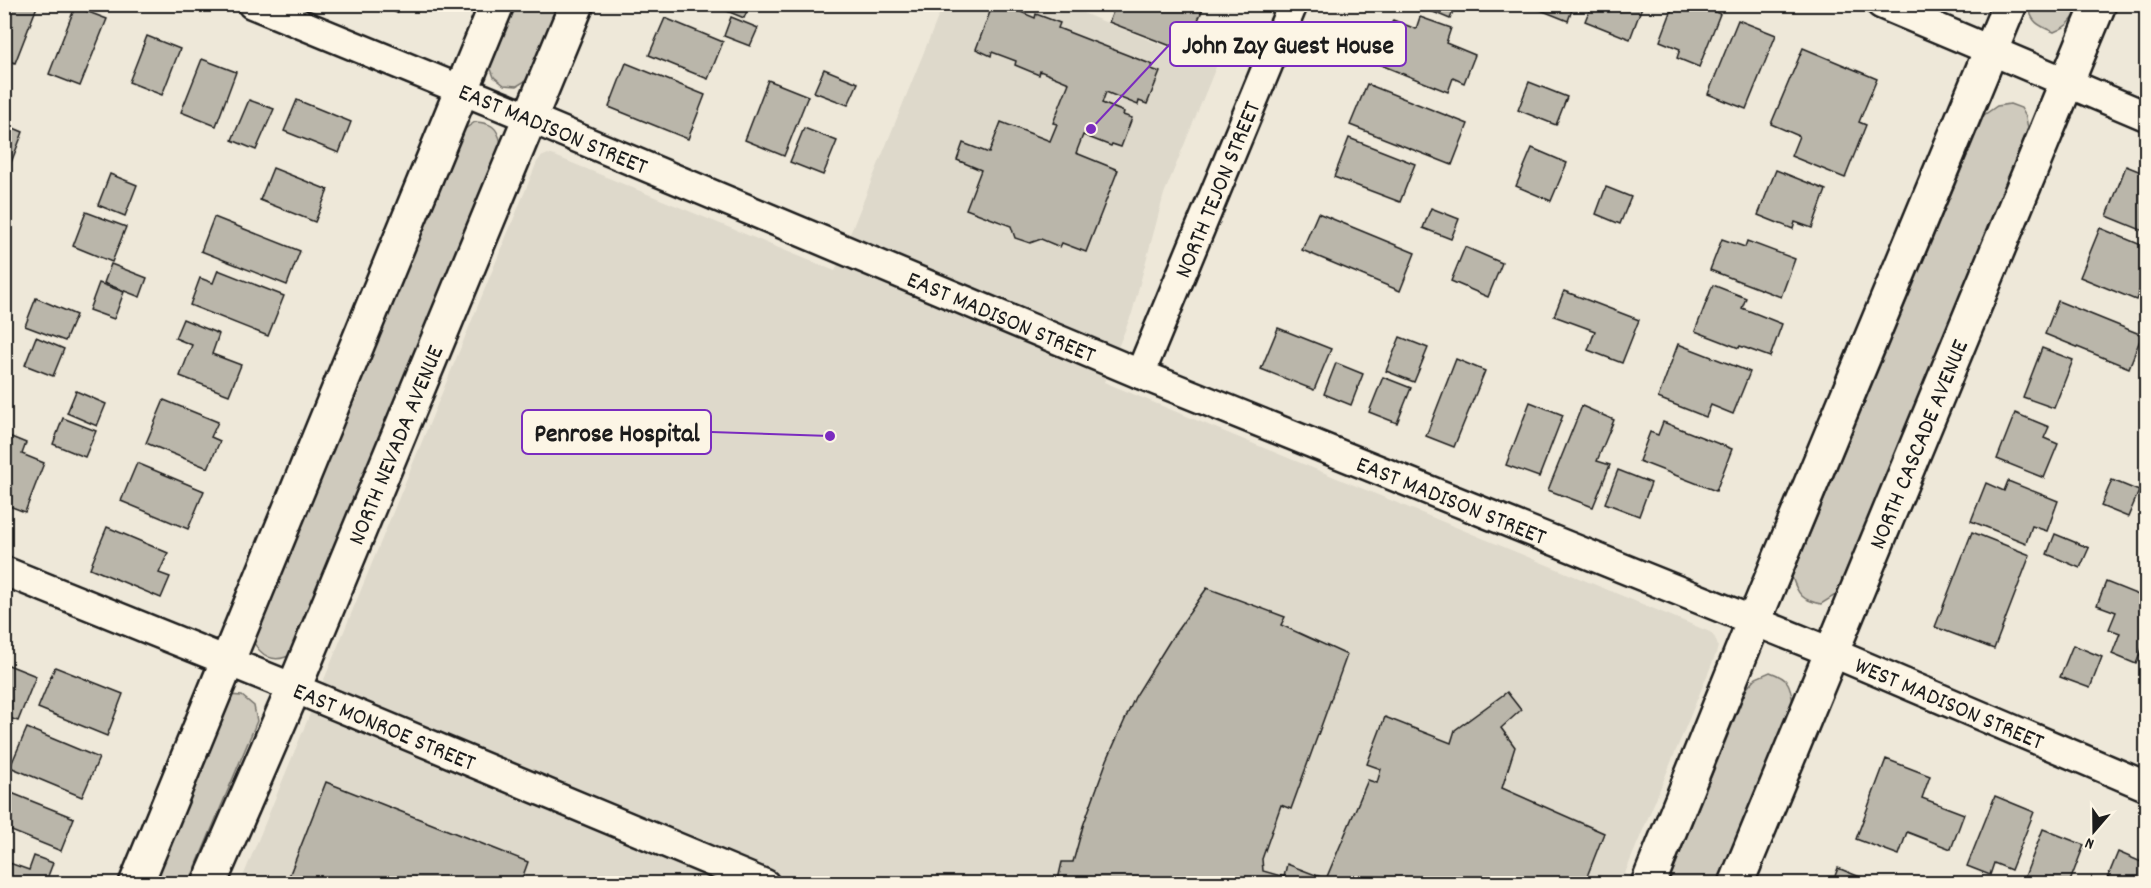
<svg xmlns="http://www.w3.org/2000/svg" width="2151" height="888" font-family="Dekko,sans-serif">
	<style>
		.built { fill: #ded9cb }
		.green { fill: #cfcabd; stroke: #76736c; stroke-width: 1.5 }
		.building { fill: #bab6aa; stroke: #1c1c1c; stroke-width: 1.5 }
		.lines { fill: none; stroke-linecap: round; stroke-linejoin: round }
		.street-casing { stroke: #1c1c1c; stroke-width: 33 }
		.secondary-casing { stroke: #1c1c1c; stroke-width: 38 }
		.primary-casing { stroke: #1c1c1c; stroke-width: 38 }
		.street { stroke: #fcf5e5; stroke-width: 28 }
		.secondary { stroke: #fcf5e5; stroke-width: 33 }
		.primary { stroke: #fcf5e5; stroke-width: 33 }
		.labels { text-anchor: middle; stroke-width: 4.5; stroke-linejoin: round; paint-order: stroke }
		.street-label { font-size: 24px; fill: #1c1c1c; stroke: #fcf5e5 }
		.leader { fill: none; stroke: #7b2cbf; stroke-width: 2 }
		.callout-dot { fill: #7b2cbf; stroke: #fcf5e5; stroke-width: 2 }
		.callout { fill: #fcf5e5; stroke: #7b2cbf; stroke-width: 2 }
		.callout-label { font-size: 26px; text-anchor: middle; font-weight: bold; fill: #1c1c1c }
	</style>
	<rect width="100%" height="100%" fill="#eee8d9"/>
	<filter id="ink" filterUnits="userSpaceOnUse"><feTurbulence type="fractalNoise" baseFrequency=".0167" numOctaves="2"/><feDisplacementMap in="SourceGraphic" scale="12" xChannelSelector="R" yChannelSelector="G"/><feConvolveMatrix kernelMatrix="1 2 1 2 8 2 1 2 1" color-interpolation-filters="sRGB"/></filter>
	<g filter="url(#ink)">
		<path class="built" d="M943,5H1063L1216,67L1164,194L1132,313L1104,382L1710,632L1715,638L1718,646L1716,654L1621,883L240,884L537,162L541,157L548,154L555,156L835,271Z"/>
		<g class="green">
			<path d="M514,5H560L530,78L517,86L504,85L494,77L489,64Z"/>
			<path d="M2029,5V4L2080,5C2074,19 2069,26 2054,32C2039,26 2030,22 2029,5Z"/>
			<path d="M2010,104L2021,108L2026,117L2028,129L1837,594L1821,604C1802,600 1798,595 1792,577L1984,115L1997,106Z"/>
			<path d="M475,122C491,123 497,126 501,143L294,653C274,665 261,657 251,638L462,131Z"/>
			<path d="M1770,672C1789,679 1790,683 1793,703L1718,883H1668L1747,688L1756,678Z"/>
			<path d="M228,695L242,696L254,706L257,721L189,883L142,884Z"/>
		</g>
		<g class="building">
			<path d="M4,4H38L15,63L4,59Z"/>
			<path d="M377,4H401L397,13Z"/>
			<path d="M710,4H750L744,18Z"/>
			<path d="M993,4H1001L1035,18L1036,14L1060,23L1058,28L1153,65L1151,69L1160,72L1147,104L1139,101L1138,105L1106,92L1102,103L1124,112L1123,115L1132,118L1121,147L1112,144L1111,146L1083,135L1076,153L1118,170L1086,252L1062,243L1060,247L1041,239L1030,243L1015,238L1011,226L966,209L981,170L957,160L963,143L989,153L1001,122L1050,141L1057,124L1053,123L1069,83L1040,71L1039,75L1015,65L1016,61L992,52L991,56L976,49Z"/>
			<path d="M1116,4H1200L1204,6L1191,37L1182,34L1176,48L1109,22Z"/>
			<path d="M1414,4H1456L1450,19Z"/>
			<path d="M1534,4H1574L1568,21L1533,7Z"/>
			<path d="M1592,4H1643L1630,39L1585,21Z"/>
			<path d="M1674,4H1696L1720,14L1699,67L1677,58L1680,49L1660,41Z"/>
			<path d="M75,7L107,19L80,86L49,74Z"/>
			<path d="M731,17L758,28L750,46L724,36Z"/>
			<path d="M1420,17L1451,28L1446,43L1475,55L1464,83L1453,78L1448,92L1376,63L1393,20L1416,29Z"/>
			<path d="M665,18L723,42L708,79L649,55Z"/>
			<path d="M1738,20L1776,35L1746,109L1708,94Z"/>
			<path d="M147,36L180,49L162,95L129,82Z"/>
			<path d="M1803,48L1877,79L1859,122L1866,125L1845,178L1791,156L1799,136L1771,124Z"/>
			<path d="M202,59L236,72L216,126L181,112Z"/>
			<path d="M626,63L705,95L688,139L609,107Z"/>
			<path d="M824,69L858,83L848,105L814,92Z"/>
			<path d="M768,80L808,96L784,156L745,140Z"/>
			<path d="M1529,82L1567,97L1556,125L1518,110Z"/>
			<path d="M1367,84L1468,124L1452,165L1350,125Z"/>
			<path d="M249,100L274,109L256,150L232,140Z"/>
			<path d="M297,100L351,122L339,153L284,131Z"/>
			<path d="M4,124L23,132L5,178H4Z"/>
			<path d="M804,128L837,141L823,175L790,162Z"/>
			<path d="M1349,138L1415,164L1400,202L1334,177Z"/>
			<path d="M1532,148L1567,163L1551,201L1516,186Z"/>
			<path d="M2126,166L2146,174V232L2107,216Z"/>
			<path d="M273,168L328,190L315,222L260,200Z"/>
			<path d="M1776,170L1826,190L1812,228L1795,222L1793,229L1758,215Z"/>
			<path d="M110,174L137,185L125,216L98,205Z"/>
			<path d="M1606,187L1631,197L1620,224L1596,214Z"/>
			<path d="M1431,208L1459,219L1451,239L1423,228Z"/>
			<path d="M86,212L126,227L112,262L73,246Z"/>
			<path d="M1318,213L1415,253L1400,291L1302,250Z"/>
			<path d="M214,217L300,251L287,285L201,251Z"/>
			<path d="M2100,228L2146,247V273L2136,300L2080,277Z"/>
			<path d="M1722,239L1745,247L1747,241L1795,259L1781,297L1710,270Z"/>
			<path d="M1465,247L1502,263L1488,297L1451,281Z"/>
			<path d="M111,264L147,278L140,297L104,283Z"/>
			<path d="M218,270L284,296L268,336L190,305L200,278L213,283Z"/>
			<path d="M99,283L124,292L114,319L89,310Z"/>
			<path d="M1713,285L1746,298L1742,308L1782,324L1770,357L1740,346L1739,348L1695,331Z"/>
			<path d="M1564,291L1639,320L1622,363L1588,350L1595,331L1554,316Z"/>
			<path d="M36,298L76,315L65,341L25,326Z"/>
			<path d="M2058,301L2142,335L2129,368L2045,334Z"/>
			<path d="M183,319L219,334L212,354L241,365L229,395L180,376L192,345L175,338Z"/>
			<path d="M1278,328L1331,349L1314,390L1261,369Z"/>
			<path d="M36,337L64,349L53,376L25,365Z"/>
			<path d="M1400,337L1428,348L1414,382L1386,371Z"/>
			<path d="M1678,344L1750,372L1733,414L1711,405L1706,417L1658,398Z"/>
			<path d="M2042,348L2073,360L2054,408L2023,397Z"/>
			<path d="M1456,359L1485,371L1454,447L1426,436Z"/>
			<path d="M1336,363L1363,374L1351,405L1324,394Z"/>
			<path d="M1383,377L1411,388L1397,423L1369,412Z"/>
			<path d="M76,391L106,404L97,426L67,413Z"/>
			<path d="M164,400L218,422L211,437L220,441L208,468L146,443Z"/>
			<path d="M1530,402L1563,415L1539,477L1506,465Z"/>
			<path d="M1582,406L1614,420L1597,461L1610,465L1593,507L1548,490Z"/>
			<path d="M2015,413L2049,427L2044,438L2058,444L2044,478L1997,459Z"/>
			<path d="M63,418L96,431L85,457L53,444Z"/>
			<path d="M1663,422L1732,449L1716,491L1639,461L1650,432L1658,435Z"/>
			<path d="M4,434L26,443L22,454L44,463L25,512L4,504Z"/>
			<path d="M137,463L204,491L188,529L121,501Z"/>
			<path d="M1618,470L1651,483L1639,516L1605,503Z"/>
			<path d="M2112,480L2139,491L2128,517L2101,506Z"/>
			<path d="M2008,481L2058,501L2047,531L2032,526L2026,543L1971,521L1986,483L2004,491Z"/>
			<path d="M107,527L168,553L159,573L170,577L161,598L90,568Z"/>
			<path d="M1972,532L2030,555L1994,649L1935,627Z"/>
			<path d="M2055,534L2089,548L2080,568L2047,554Z"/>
			<path d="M2106,582L2146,598V645L2144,644L2136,664L2112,654L2120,633L2109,629L2116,612L2097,605Z"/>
			<path d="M1207,588L1285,617L1281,625L1347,655L1291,809L1281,805L1262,859L1263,871L1284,877L1287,864L1326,879L1368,780L1377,783L1381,769L1367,764L1385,717L1451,743L1455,730L1507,692L1521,710L1501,728L1515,747L1502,788L1604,833L1584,884H1057L1062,862H1073L1083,826L1107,760L1135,697L1171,639Z"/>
			<path d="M2073,645L2102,657L2090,688L2060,677Z"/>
			<path d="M6,664L36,676L18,721L4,716Z"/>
			<path d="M55,667L123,694L107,736L38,708Z"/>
			<path d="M27,728L99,758L82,797L10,767Z"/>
			<path d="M1886,759L1930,776L1922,798L1964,814L1951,849L1907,832L1899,855L1856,839Z"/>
			<path d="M326,782L528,862L520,884H286Z"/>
			<path d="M9,792L74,818L61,851L4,828V803Z"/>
			<path d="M1995,796L2034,812L2011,870L1994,863L1990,875L1967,866Z"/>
			<path d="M2043,829L2084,845L2069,884H2036L2024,879Z"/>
			<path d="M2118,852L2146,864V884H2105Z"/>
			<path d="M34,856L53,863L45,884H4V861L29,870Z"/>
			<path d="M1838,868L1877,884H1832Z"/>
		</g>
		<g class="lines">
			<g class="street-casing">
				<g id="street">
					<path id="s1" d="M252,4L530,118L1140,374L1831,652L2146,786"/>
					<path d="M1881,4L2146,116"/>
					<path id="s2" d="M1140,374L1293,4"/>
					<path id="s3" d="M4,571L294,688L765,884"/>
				</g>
			</g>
			<g class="secondary-casing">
				<g id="secondary">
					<path d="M1648,884L1754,621L2010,4"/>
					<path id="s4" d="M1736,884L2099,4"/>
				</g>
			</g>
			<g class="primary-casing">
				<g id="primary">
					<path d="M136,884L497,4"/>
					<path id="s5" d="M209,884L294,688L577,4"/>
				</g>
			</g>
			<use href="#street" class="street"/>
			<use href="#secondary" class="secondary"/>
			<use href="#primary" class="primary"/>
		</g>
	</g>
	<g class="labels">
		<g class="street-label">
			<text dy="8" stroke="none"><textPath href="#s1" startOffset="326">EAST MADISON STREET</textPath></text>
			<text dy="8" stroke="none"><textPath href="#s2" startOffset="200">NORTH TEJON STREET</textPath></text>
			<text dy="8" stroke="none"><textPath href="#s1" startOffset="812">EAST MADISON STREET</textPath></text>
			<text dy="8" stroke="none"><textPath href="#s4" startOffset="476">NORTH CASCADE AVENUE</textPath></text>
			<text dy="8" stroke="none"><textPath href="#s5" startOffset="477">NORTH NEVADA AVENUE</textPath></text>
			<text dy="8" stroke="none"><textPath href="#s1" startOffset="1298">EAST MADISON STREET</textPath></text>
			<text dy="8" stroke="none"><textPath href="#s1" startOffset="1836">WEST MADISON STREET</textPath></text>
			<text dy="8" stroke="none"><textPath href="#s3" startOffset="411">EAST MONROE STREET</textPath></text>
		</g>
	</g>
	<path class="leader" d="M1091 129L1170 44M830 436L711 432"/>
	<g class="callout-dot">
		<circle cx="1091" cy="129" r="6"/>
		<circle cx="830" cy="436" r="6"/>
	</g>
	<g class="callout">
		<rect x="1170" y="22" width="236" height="44" rx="6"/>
		<rect x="522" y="410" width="189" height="44" rx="6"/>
	</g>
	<g class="callout-label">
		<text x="1288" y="53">John Zay Guest House</text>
		<text x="617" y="441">Penrose Hospital</text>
	</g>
	<rect width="2151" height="888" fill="none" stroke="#fcf5e5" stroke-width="24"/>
	<rect x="12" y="12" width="2127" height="864" fill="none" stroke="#1c1c1c" stroke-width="2" filter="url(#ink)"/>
	<g transform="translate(2094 831) rotate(200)" stroke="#fcf5e5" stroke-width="4.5" paint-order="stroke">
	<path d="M0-4.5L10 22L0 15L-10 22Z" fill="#1c1c1c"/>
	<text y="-9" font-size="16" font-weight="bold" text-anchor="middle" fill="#1c1c1c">N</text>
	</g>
</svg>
